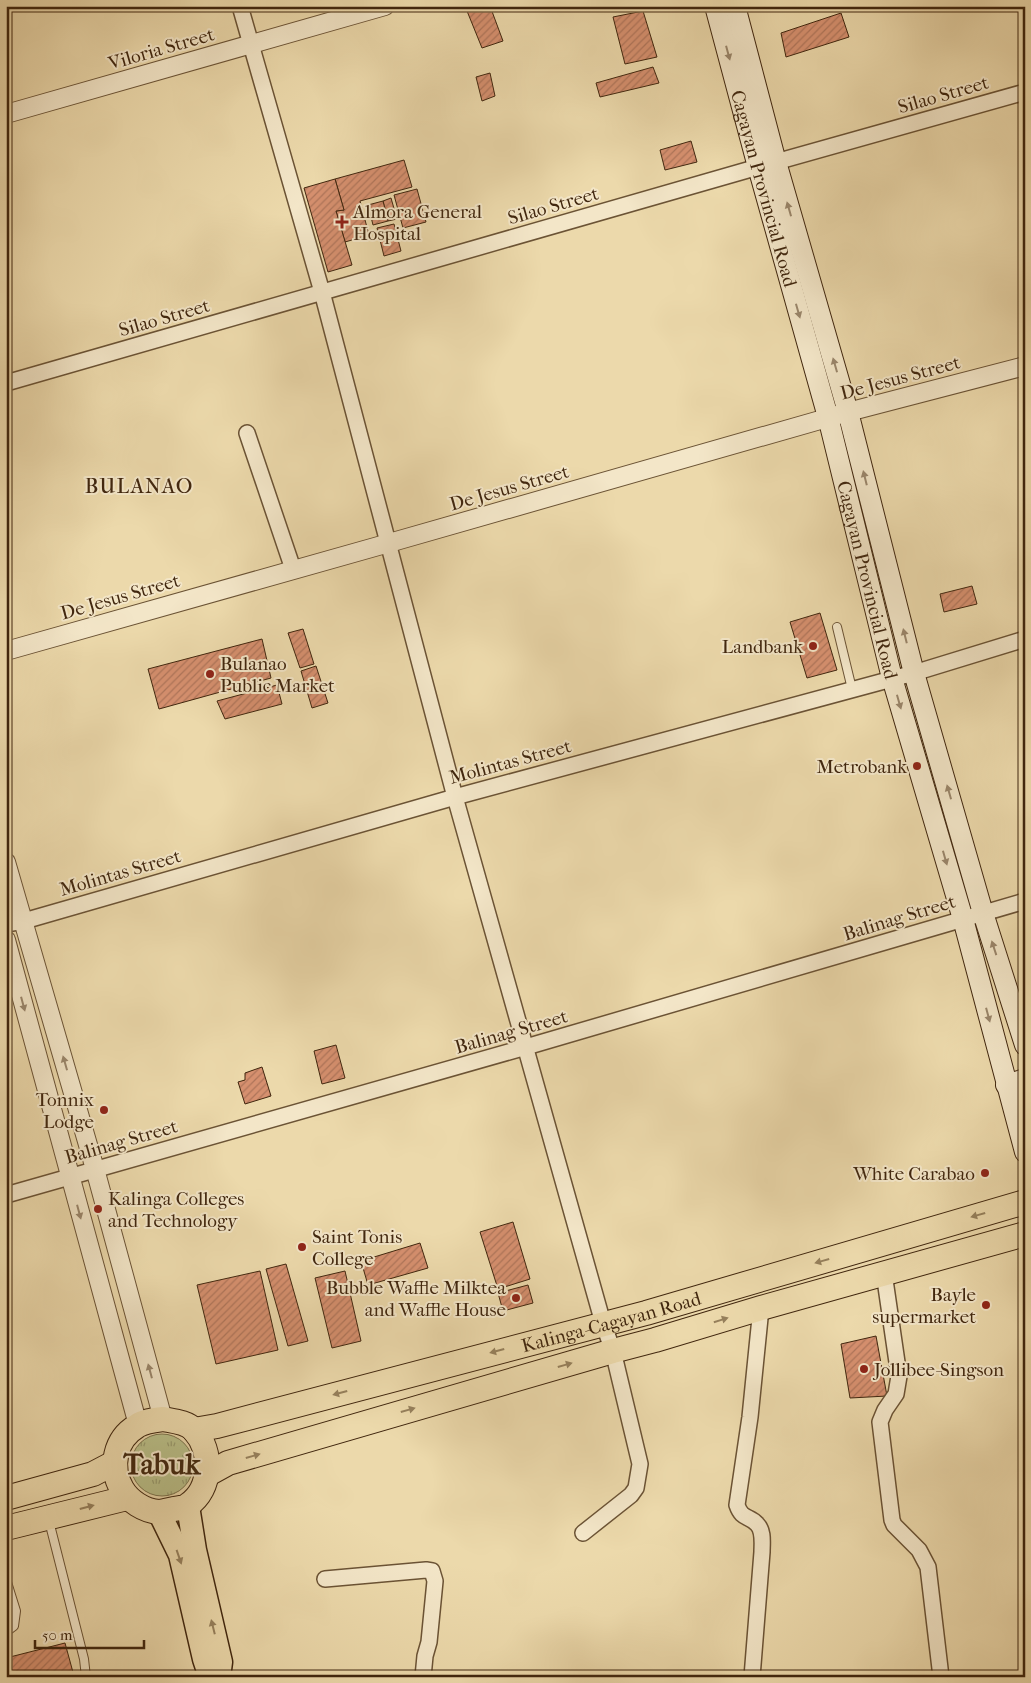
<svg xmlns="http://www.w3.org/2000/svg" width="1031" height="1683" font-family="'IM FELL French Canon',serif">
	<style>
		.grass { fill: url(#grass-tufts); stroke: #7c724b }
		.building { fill: url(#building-hatch); stroke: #40260e }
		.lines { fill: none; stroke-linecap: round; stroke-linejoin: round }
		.service-casing { stroke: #6b5335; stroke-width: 10 }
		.minor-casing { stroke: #6b5335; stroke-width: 18 }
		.tertiary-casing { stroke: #6b5335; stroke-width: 20 }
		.secondary-casing { stroke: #40260e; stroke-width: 22 }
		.primary-casing { stroke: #40260e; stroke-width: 25 }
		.trunk-casing { stroke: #40260e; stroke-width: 26 }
		.service { stroke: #f3e6c8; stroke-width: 8 }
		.minor { stroke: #f3e6c8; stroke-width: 15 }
		.tertiary { stroke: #f3e6c8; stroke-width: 18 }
		.secondary { stroke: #f3e6c8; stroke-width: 20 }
		.primary { stroke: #ecd9ab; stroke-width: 22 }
		.trunk { stroke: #ecd9ab; stroke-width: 24 }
		.oneway { fill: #9a866b }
		.oneway2 { fill: #96805c }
		.poi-dot { fill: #8f2418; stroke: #f3e6c8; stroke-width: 2 }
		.labels { text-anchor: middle; stroke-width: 4; stroke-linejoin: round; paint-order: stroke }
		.street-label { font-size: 19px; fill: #40260e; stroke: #f3e6c8 }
		.poi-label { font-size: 19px; fill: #40260e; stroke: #f3e6c8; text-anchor: end }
		.quarter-label { font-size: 21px; letter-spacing: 1px; fill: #40260e; stroke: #f3e6c8 }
		.town-label { font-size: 29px; font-weight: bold; fill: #40260e; stroke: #f3e6c8 }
	</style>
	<defs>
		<pattern id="grass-tufts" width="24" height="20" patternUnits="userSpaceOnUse" patternTransform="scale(1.25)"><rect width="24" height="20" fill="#b9bf88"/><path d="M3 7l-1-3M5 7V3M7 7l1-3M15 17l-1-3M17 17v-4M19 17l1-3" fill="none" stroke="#989b6e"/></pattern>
		<pattern id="building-hatch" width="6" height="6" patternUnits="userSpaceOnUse" patternTransform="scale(1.25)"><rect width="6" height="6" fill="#d6906f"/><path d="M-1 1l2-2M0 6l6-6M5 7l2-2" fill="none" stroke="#af755a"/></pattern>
	</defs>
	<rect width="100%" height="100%" fill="#ecd9ab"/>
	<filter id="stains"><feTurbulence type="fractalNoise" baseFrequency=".004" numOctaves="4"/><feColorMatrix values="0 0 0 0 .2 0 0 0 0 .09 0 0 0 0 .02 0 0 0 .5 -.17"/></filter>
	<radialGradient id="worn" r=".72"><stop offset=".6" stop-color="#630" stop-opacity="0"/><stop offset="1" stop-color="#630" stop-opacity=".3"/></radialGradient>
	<circle class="grass" cx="162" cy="1465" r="31"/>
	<g class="building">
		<path d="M482,6H490L503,41L482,48L467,11Z"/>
		<path d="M643,11L657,57L625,64L613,17Z"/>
		<path d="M841,13L849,37L786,57L781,33Z"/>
		<path d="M653,67L659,83L600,97L596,83Z"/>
		<path d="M490,73L495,96L482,101L476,77Z"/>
		<path d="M691,141L697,162L665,170L660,150Z"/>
		<path d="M404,160L412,187L360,201L369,235L345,242L336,211L344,210L335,179Z"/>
		<path d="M335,179L344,210L336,211L352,265L328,272L304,188Z"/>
		<path d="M417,189L426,222L403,228L394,195Z"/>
		<path d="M391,198L397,219L388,221L383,201Z"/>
		<path d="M383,201L388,221L373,225L368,205Z"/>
		<path d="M394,224L401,251L384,256L377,228Z"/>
		<path d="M972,586L977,604L944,612L940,594Z"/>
		<path d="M820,613L837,670L807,678L790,622Z"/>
		<path d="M303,629L314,664L300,668L288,633Z"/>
		<path d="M262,639L271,678L159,709L148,669Z"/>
		<path d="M316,666L328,703L312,708L301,671Z"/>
		<path d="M277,685L282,704L225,719L217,701Z"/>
		<path d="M336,1045L345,1078L322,1084L314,1051Z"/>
		<path d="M262,1067L271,1096L245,1104L238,1082L245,1080V1073Z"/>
		<path d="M513,1222L530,1279L498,1289L480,1232Z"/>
		<path d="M420,1243L428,1268L368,1285L361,1261Z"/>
		<path d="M286,1264L308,1341L288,1346L266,1269Z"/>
		<path d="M260,1271L278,1350L216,1364L197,1285Z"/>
		<path d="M345,1271L361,1341L332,1348L315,1278Z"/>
		<path d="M528,1285L533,1303L503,1311L498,1293Z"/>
		<path d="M876,1336L887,1396L850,1398L841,1344Z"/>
		<path d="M65,1643L74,1676L6,1677V1658Z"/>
	</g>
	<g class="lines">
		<g class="service-casing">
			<g id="service">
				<path d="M837,627L852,689"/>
				<path d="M49,1521L84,1659L86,1677"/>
				<path d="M6,1579L16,1611L14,1626L6,1632"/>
			</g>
		</g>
		<g class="minor-casing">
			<g id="minor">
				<path d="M240,6L322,292L455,797L603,1323L613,1351L640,1464L636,1488L631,1495L583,1533"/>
				<path d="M6,383L758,167L1025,92"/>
				<path d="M247,433L293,569"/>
				<path d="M6,924L24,921L455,797L914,673L1025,639"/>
				<path d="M6,1195L526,1047L1025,901"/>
				<path d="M884,1273L899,1376L896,1394L885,1410L880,1422L892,1520L894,1525L919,1550L928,1567L941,1677"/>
				<path d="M325,1579L426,1570L432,1571L435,1581L429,1642L425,1656L423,1677"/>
				<path d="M752,1677L762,1552C762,1543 764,1531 757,1524C749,1515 742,1520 737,1505L750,1417L761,1308"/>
			</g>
		</g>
		<g class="tertiary-casing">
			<g id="tertiary">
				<path d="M6,114L385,6"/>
				<path d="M6,651L389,543L848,412L1025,366"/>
				<path d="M6,862L95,1169L163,1419"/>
				<path d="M6,940L138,1425"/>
			</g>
		</g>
		<g class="secondary-casing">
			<g id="secondary">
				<path id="s1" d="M715,6L758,167L828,417L892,678L963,919L1025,1152"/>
				<path d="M735,6L776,162L848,412L914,673L983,913L1025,1045"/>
				<path d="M1006,1085L1025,1079"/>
			</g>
		</g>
		<g class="primary-casing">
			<g id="primary">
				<path d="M188,1506L195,1550L221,1662L219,1677"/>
				<path d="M159,1512L180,1555L204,1659L207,1668L218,1675"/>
			</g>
		</g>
		<g class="trunk-casing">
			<g id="trunk">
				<path d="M163,1419C173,1421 187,1422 194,1430C213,1451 212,1489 188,1505C185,1508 178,1508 174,1509C169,1510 163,1512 159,1512C144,1511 129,1501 122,1489C109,1467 115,1439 137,1426C144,1421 155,1420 163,1419Z"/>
				<path id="s2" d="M194,1430L217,1426L646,1313L1025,1202"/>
				<path d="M208,1474L228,1463L613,1351L655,1340L761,1308L1025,1234"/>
				<path d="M6,1498L93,1474L114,1463"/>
				<path d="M6,1528L127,1498"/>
			</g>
		</g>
		<use href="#service" class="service"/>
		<use href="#minor" class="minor"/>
		<use href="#tertiary" class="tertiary"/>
		<use href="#secondary" class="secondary"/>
		<use href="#primary" class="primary"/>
		<use href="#trunk" class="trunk"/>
	</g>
	<defs><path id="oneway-solid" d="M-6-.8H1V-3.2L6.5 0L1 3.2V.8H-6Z" transform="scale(1.25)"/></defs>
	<g class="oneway">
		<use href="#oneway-solid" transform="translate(728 53) rotate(75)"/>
		<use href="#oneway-solid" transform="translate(789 209) rotate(-106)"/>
		<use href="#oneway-solid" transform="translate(798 311) rotate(74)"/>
		<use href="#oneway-solid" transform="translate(835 365) rotate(-106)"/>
		<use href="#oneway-solid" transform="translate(865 478) rotate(-104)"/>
		<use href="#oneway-solid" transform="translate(905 636) rotate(-104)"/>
		<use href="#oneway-solid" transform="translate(899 702) rotate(74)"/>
		<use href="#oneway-solid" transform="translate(949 792) rotate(-106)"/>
		<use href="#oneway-solid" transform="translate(945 858) rotate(74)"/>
		<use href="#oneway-solid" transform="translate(994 948) rotate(-108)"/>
		<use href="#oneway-solid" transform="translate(23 1004) rotate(75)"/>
		<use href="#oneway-solid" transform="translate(988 1015) rotate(75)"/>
		<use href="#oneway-solid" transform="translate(65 1063) rotate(-106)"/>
		<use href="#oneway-solid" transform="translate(79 1212) rotate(75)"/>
		<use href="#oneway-solid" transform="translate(150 1371) rotate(-105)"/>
	</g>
	<g class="oneway2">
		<use href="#oneway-solid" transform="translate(978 1215) rotate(164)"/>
		<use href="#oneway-solid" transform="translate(822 1261) rotate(164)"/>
		<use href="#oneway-solid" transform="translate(721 1320) rotate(-17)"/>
		<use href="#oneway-solid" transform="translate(497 1351) rotate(165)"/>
		<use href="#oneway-solid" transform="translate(565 1365) rotate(-16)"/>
		<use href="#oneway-solid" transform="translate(340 1393) rotate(165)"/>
		<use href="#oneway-solid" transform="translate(408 1410) rotate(-16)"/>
		<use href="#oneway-solid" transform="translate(253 1456) rotate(-16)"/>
		<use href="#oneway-solid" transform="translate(87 1507) rotate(-15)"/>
		<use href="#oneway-solid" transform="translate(179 1557) rotate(71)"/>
		<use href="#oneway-solid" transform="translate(213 1627) rotate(-104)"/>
	</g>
	<g class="poi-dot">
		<path d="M339.5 214.5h5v5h5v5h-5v5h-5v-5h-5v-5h5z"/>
		<circle cx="813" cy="646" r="5"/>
		<circle cx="210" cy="674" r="5"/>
		<circle cx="917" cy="766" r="5"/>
		<circle cx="104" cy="1110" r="5"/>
		<circle cx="985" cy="1173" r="5"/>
		<circle cx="98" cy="1209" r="5"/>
		<circle cx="302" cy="1247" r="5"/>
		<circle cx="516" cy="1298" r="5"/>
		<circle cx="986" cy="1305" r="5"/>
		<circle cx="864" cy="1369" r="5"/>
	</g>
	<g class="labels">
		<g class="street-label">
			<text transform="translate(161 48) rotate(-16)" y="7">Viloria Street</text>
			<text transform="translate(943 94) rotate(-16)" y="7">Silao Street</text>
			<text dy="7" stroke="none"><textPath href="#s1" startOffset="189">Cagayan Provincial Road</textPath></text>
			<text transform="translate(553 205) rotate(-16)" y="7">Silao Street</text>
			<text transform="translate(164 317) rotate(-16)" y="7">Silao Street</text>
			<text transform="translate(900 377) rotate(-15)" y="7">De Jesus Street</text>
			<text transform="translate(509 487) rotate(-16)" y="7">De Jesus Street</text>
			<text dy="7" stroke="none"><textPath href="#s1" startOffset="594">Cagayan Provincial Road</textPath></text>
			<text transform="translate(120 596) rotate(-16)" y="7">De Jesus Street</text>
			<text transform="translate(510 761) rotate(-15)" y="7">Molintas Street</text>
			<text transform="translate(120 872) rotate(-16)" y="7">Molintas Street</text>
			<text transform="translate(899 917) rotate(-17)" y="7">Balinag Street</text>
			<text transform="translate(511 1031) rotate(-16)" y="7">Balinag Street</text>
			<text transform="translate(121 1141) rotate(-16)" y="7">Balinag Street</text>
			<text dy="7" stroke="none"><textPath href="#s2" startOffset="431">Kalinga-Cagayan Road</textPath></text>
		</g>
		<g class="poi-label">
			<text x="353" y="218" text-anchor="start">Almora General<tspan x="353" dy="22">Hospital</tspan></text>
			<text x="803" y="653">Landbank</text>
			<text x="220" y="670" text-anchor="start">Bulanao<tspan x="220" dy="22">Public Market</tspan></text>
			<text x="907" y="773">Metrobank</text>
			<text x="94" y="1106">Tonnix<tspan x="94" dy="22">Lodge</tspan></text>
			<text x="975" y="1180">White Carabao</text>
			<text x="108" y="1205" text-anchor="start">Kalinga Colleges<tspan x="108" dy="22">and Technology</tspan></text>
			<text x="312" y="1243" text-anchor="start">Saint Tonis<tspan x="312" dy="22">College</tspan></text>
			<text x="506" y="1294">Bubble Waffle Milktea<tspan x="506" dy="22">and Waffle House</tspan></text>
			<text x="976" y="1301">Bayle<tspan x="976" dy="22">supermarket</tspan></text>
			<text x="874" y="1376" text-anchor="start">Jollibee-Singson</text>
		</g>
		<g class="quarter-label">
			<text x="139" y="493">BULANAO</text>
		</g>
		<g class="town-label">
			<text x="162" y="1474">Tabuk</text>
		</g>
	</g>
	<rect width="1031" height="1683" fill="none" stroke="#ecd9ab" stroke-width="25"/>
	<rect x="8" y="8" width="1016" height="1668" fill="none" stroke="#40260e" stroke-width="2.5"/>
	<rect x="12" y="12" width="1006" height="1658" fill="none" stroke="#40260e"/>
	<path d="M35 1640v8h109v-8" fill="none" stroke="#40260e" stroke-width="2.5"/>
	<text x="42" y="1640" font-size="15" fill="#40260e" stroke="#f3e6c8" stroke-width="4" paint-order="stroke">50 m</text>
	<rect width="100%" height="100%" filter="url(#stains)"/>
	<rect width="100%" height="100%" fill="url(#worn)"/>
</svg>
